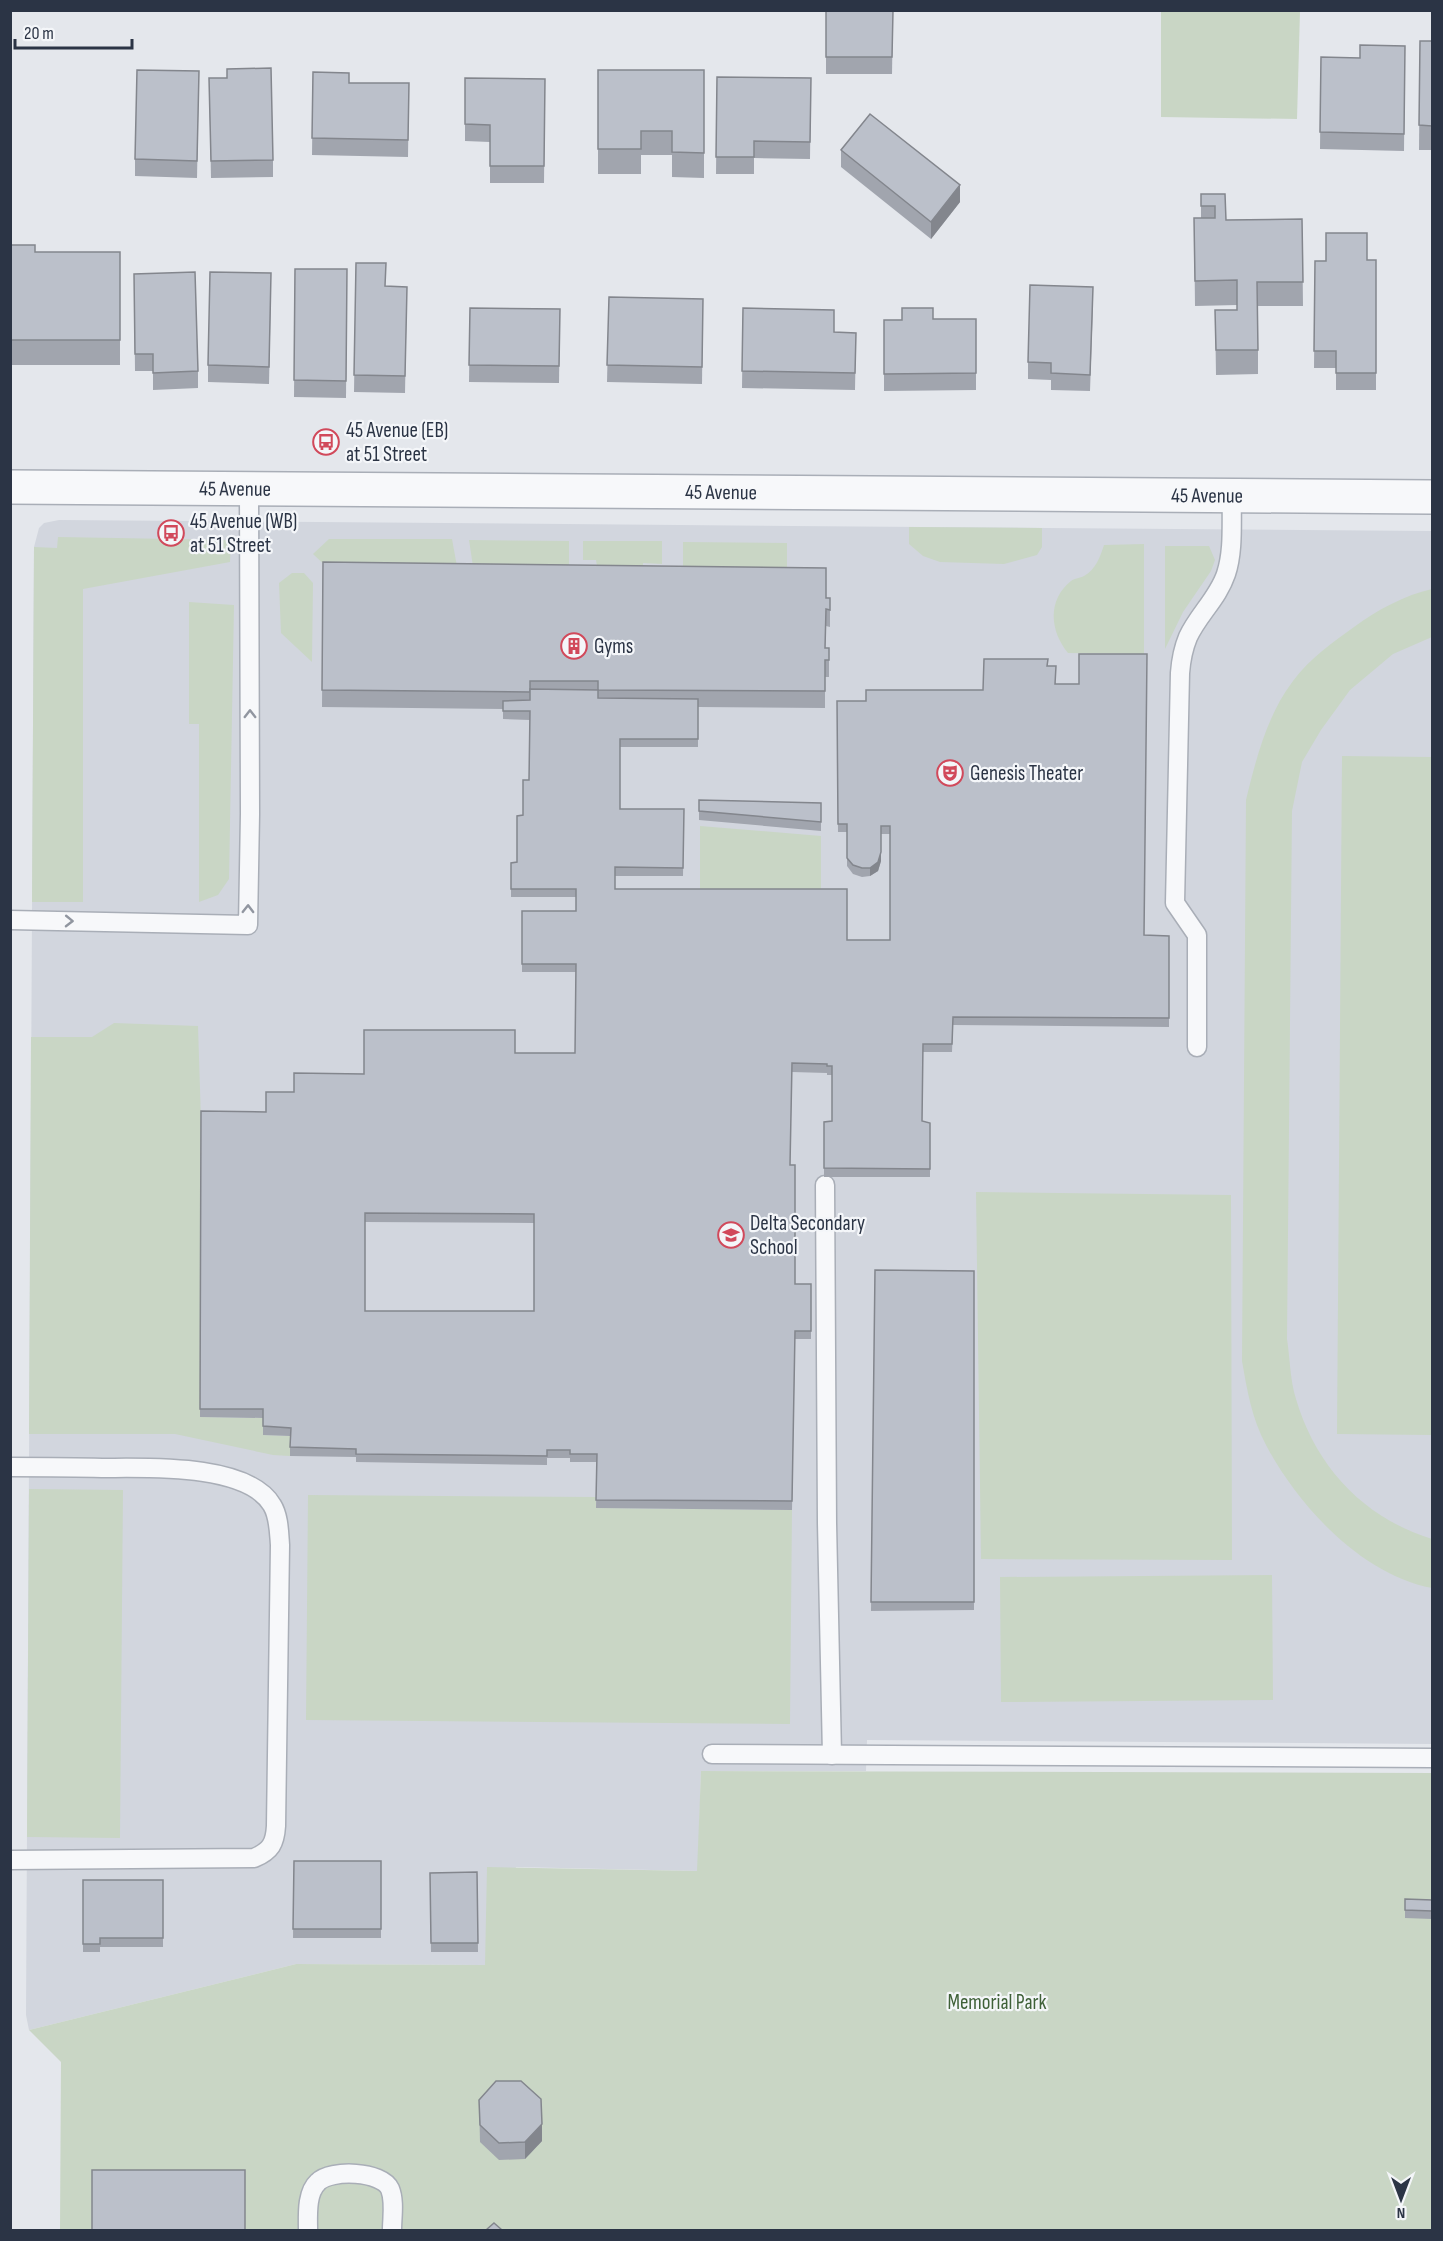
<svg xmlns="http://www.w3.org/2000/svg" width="1443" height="2241" font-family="'Sofia Sans Condensed',sans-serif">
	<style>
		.built { fill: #d2d6de }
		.green { fill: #c9d6c5 }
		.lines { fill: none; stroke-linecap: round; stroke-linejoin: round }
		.service-casing { stroke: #a9aeb7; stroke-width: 21 }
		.tertiary-casing { stroke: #a9aeb7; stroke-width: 36 }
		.service { stroke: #f7f8fa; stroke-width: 18 }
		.tertiary { stroke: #f7f8fa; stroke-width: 33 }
		.wall { fill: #a1a5ae; fill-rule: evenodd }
		.shaded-wall { fill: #83868d }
		.building { fill: #bbc0ca; stroke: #83868d; stroke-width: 1.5; fill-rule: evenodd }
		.oneway { stroke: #9196a0 }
		.labels { text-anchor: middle; stroke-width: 4.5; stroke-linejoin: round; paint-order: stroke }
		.poi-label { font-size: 21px; fill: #2b3445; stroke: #f4f6f9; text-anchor: start }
		.street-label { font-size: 21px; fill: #2b3445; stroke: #f4f6f9 }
		.park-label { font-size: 21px; fill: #3f6138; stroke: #f4f6f9 }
	</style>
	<rect width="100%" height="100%" fill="#e4e7ec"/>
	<path class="built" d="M59,520L1432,531V1744L867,1740L866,1771H701L698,1871L516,1867L485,1965L296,1964L29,2030L26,2015L34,547L39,528L44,523Z"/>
	<g class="green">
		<path d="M1161,11H1300L1297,119L1161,117Z"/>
		<path d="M909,527L1042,528V547L1037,555L1004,564L940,562L923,556L909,544Z"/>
		<path d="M58,537L231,540L230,562L83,589V902H32L34,547L57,548Z"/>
		<path d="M329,539H452L458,572L331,571L313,554Z"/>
		<path d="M469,540L569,541V573H474Z"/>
		<path d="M583,541H662V564L643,563V583L597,566L596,560H583Z"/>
		<path d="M683,542L787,543V572L683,581Z"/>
		<path d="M1144,544V654L1068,653C1050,631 1047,600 1071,581C1075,578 1080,578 1084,576C1096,569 1100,557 1104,545Z"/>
		<path d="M1165,546H1209L1215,560L1211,571L1183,612L1165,649Z"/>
		<path d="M292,573H304L313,583L312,662L281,633L279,583Z"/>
		<path d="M1432,589V637L1393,654L1350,690L1321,730L1302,762L1292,811L1287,1339C1290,1358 1290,1380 1296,1399C1316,1467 1364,1518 1432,1539V1588C1362,1575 1298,1506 1266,1445C1252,1419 1247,1390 1242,1361L1246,800C1256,759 1267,715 1293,681C1309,659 1332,643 1354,627C1377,610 1405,595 1432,589Z"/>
		<path d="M189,602L234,605L229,879L218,895L199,902V724H189Z"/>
		<path d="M1342,756L1432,757V1435L1337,1434Z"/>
		<path d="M700,826L821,836V890L700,889Z"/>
		<path d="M114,1023L198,1026L201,1120L200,1417L263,1418V1435L291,1436L290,1456L273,1455L175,1434H29L31,1037H92Z"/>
		<path d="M976,1192L1231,1195L1232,1560L981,1559Z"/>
		<path d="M29,1489L123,1490L120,1838L27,1837Z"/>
		<path d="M308,1495L596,1497V1508L792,1510L790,1724L306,1720Z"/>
		<path d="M1272,1575L1273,1700L1001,1702L1000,1577Z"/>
		<path d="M701,1771L1432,1773V2230H60L61,2062L29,2030L296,1964L485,1965L487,1867L697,1871Z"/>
	</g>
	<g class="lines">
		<g class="service-casing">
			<g id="service">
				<path d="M10,920L248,925L250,814L249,490"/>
				<path d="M1197,1047V935L1175,903L1180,673C1181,660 1183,649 1188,637C1198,615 1218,598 1226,574C1234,550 1231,521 1232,496"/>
				<path d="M825,1185L827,1523L832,1755"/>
				<path d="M10,1467C41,1467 72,1467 102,1468C145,1468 247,1463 272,1505C279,1516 279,1532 280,1545L276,1826C275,1843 271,1851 254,1858L10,1860"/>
				<path d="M712,1754L1432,1758"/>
				<path d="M308,2230C308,2216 306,2193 318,2182C331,2169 382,2171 390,2189C395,2201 392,2218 392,2230"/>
			</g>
		</g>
		<g class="tertiary-casing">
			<g id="tertiary">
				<path id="s1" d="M10,487L1432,497"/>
			</g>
		</g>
		<use href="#service" class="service"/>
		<use href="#tertiary" class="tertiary"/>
	</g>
	<g class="wall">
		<path d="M826,10L893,11L892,74H826Z"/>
		<path d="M1420,41H1432V150H1419Z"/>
		<path d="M1405,46L1404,151L1320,149L1321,57L1360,58Z"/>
		<path d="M598,70H704V178L672,177V155H641V174H598Z"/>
		<path d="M199,71L197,178L135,176V159Z"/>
		<path d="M313,72L349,83H409L408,157L312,155Z"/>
		<path d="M717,77L811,78L810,159L754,158V174H716Z"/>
		<path d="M209,78L273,160V177L211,178Z"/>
		<path d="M465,78L545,79L544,183H490V142L465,141Z"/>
		<path d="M841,150L960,202L931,239L841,167Z"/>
		<path d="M1201,194H1225L1226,220L1302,219L1303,306H1258V374L1216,375L1215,310H1237V305L1195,306L1194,218H1201Z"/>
		<path d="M10,245L35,252H120V365H10Z"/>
		<path d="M1376,260V390H1336V368H1314L1315,261Z"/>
		<path d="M356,263L385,286L407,287L405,393L354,392Z"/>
		<path d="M295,269H347L346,398L294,397Z"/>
		<path d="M134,274L198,371V388L153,390V371H135Z"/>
		<path d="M271,290L269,384L208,382V365Z"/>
		<path d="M609,297L703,299L702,384L607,382Z"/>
		<path d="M1093,304L1090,391L1051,390V380L1028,379V362Z"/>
		<path d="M470,308L560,309L559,383L469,382Z"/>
		<path d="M743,308L834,332L856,333L855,390L742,388Z"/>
		<path d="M976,319V390L884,391V320Z"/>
		<path d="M323,562L830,598V627L826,626L825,648H829V677H825V708L698,707V747H620V809H684L683,876H615V889L847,940H890V834H881V861L878,871L870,876L862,877L853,874L847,866V832H838L837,701H866L983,690L1048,666L1056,684L1144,935L1169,936V1027L953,1025L952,1052H923L922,1121L930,1123V1177H824V1122L832,1121V1075H827V1073L792,1072L790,1165L795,1284H811V1339H795L792,1510L596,1508L597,1462H570V1458H547V1465L356,1462V1457L290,1456V1436L263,1435V1418L200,1417L201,1111L266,1112L294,1092L364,1074L515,1053H575L576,972H522V964L576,911V897H511V863L517,862L523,815L529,780L530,720L503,719V709L322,707ZM365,1222L534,1223V1311H365Z"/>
		<path d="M699,800L821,803V831L699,820Z"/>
		<path d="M875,1270L974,1271V1610L871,1611Z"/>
		<path d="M294,1861H381V1938H293Z"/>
		<path d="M477,1872L478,1952H431L430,1873Z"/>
		<path d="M83,1880H163V1947H100V1952H83Z"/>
		<path d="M1405,1899L1432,1900V1919L1405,1918Z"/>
		<path d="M479,2100L542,2141L525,2159L499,2160L480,2142Z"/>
	</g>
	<g class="shaded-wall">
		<path d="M960,185V202L931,239V222Z"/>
		<path d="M881,826V861L878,871L870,876V868Z"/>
		<path d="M542,2124V2141L525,2159V2142Z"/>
	</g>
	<g class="building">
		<path d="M826,10L893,11L892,57H826Z"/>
		<path d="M1420,41H1432V126L1419,125Z"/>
		<path d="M1360,45L1405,46L1404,134L1320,132L1321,57L1360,58Z"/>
		<path d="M271,68L273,160L211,161L209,78H227V69Z"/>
		<path d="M137,70L199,71L197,161L135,159Z"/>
		<path d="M598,70H704V153L672,152V131H641V149H598Z"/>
		<path d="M313,72L349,73V83H409L408,140L312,138Z"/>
		<path d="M717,77L811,78L810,142L754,141V157H716Z"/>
		<path d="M465,78L545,79L544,166H490V125L465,124Z"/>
		<path d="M870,114L960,185L931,222L841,150Z"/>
		<path d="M1201,194H1225L1226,220L1302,219L1303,282H1257L1258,350H1216L1215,310H1237V280L1195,281L1194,218H1215V206H1201Z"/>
		<path d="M1326,233H1367V260H1376V373H1336V351H1314L1315,261H1326Z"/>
		<path d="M10,245H35V252H120V340H10Z"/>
		<path d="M356,263H386L385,286L407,287L405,376L354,375Z"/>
		<path d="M295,269H347L346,381L294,380Z"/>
		<path d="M195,272L198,371L153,373V354H135L134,274Z"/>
		<path d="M210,272L271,273L269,367L208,365Z"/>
		<path d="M1030,285L1093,287L1090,375L1051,373V363L1028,362Z"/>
		<path d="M609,297L703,299L702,367L607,365Z"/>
		<path d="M470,308L560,309L559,366L469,365Z"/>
		<path d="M743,308L834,310V332L856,333L855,373L742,371Z"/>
		<path d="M902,308H933V319H976V373L884,374V320H902Z"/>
		<path d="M323,562L826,568V598H830V610L826,609L825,648H829V660H825V691L598,690V681H530V692L322,690Z"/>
		<path d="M1079,654H1147L1144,935L1169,936V1018L953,1017L952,1044H923L922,1121L930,1123V1169L824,1168V1122L832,1121V1066H827V1064L792,1063L790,1165H795V1284H811V1331H795L792,1501L596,1500L597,1454H570V1450H547V1456L356,1454V1449L290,1447L291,1428L263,1426V1409H200L201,1111L266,1112V1092H294V1073L364,1074V1030H515V1053H575L576,964H522V911H576V889H511V863L517,862V816L523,815V780H529L530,711H503V701L530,700V689L598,690V698L698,699V739H620V809H684L683,868L615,867V889H847V940H890V826H881V852L878,862L870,868H862L853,865L847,858V824H838L837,701H866V690H983L984,659H1048L1047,666H1056L1055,684H1079ZM365,1213L534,1214V1311H365Z"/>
		<path d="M699,800L821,803V822L699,811Z"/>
		<path d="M875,1270L974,1271V1602H871Z"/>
		<path d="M294,1861H381V1929H293Z"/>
		<path d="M477,1872L478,1943H431L430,1873Z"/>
		<path d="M83,1880H163V1938H100V1944H83Z"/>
		<path d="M1405,1899L1432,1900V1911L1405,1910Z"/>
		<path d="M496,2081H521L541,2099L542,2124L525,2142L499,2143L480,2125L479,2100Z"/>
		<rect x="92" y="2170" width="153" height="60"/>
		<path d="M494,2223L502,2230H486Z"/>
	</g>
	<defs><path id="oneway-chevron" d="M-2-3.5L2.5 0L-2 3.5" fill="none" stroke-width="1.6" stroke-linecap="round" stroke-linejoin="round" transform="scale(1.5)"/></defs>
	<g class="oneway">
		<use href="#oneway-chevron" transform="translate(250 714) rotate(-90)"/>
		<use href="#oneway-chevron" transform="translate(248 909) rotate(-89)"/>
		<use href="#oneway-chevron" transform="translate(69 921) rotate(1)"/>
	</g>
	<defs>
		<g id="bus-ring" transform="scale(1.35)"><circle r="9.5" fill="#f4f6f9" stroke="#d1495b" stroke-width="1.5"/><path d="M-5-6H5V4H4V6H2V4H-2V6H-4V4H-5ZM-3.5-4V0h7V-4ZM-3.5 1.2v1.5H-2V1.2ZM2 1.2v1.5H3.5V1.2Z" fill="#d1495b"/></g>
		<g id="building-ring" transform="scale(1.35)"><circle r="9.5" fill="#f4f6f9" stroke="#d1495b" stroke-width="1.5"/><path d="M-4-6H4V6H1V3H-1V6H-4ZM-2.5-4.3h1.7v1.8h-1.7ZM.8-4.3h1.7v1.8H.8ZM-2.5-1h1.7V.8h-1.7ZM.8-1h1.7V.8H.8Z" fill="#d1495b"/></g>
		<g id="theatre-ring" transform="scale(1.35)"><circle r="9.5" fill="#f4f6f9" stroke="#d1495b" stroke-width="1.5"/><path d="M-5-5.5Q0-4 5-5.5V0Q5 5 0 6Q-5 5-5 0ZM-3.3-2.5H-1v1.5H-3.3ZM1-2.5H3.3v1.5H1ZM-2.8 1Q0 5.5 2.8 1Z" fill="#d1495b"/></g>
		<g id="school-ring" transform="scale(1.35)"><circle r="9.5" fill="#f4f6f9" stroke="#d1495b" stroke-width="1.5"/><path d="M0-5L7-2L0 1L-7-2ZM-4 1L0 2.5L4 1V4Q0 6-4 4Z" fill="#d1495b"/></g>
	</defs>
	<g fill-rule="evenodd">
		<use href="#bus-ring" x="326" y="442"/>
		<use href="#bus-ring" x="171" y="533"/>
		<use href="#building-ring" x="574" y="646"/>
		<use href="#theatre-ring" x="950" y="773"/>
		<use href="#school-ring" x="731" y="1235"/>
	</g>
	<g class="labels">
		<g class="poi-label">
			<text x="346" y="437">45 Avenue (EB)<tspan x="346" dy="24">at 51 Street</tspan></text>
			<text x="190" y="528">45 Avenue (WB)<tspan x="190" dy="24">at 51 Street</tspan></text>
			<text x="594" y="653">Gyms</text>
			<text x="970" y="780">Genesis Theater</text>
			<text x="750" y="1230">Delta Secondary<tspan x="750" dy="24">School</tspan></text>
		</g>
		<g class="street-label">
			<text dy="7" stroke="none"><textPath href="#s1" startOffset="225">45 Avenue</textPath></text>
			<text dy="7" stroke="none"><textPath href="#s1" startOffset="711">45 Avenue</textPath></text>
			<text dy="7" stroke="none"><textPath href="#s1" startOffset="1197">45 Avenue</textPath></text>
		</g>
		<g class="park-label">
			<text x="997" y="2009">Memorial Park</text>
		</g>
	</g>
	<rect width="1443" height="2241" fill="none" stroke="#2b3445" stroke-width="24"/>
	<g transform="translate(1401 2199) rotate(180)" stroke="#f4f6f9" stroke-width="4.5" paint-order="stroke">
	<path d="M0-4.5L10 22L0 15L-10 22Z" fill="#2b3445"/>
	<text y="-9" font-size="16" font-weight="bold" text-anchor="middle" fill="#2b3445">N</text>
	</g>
	<path d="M15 39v9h117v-9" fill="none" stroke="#2b3445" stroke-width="3"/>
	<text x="24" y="39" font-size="18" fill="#2b3445" stroke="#f4f6f9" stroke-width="4.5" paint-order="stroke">20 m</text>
</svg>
